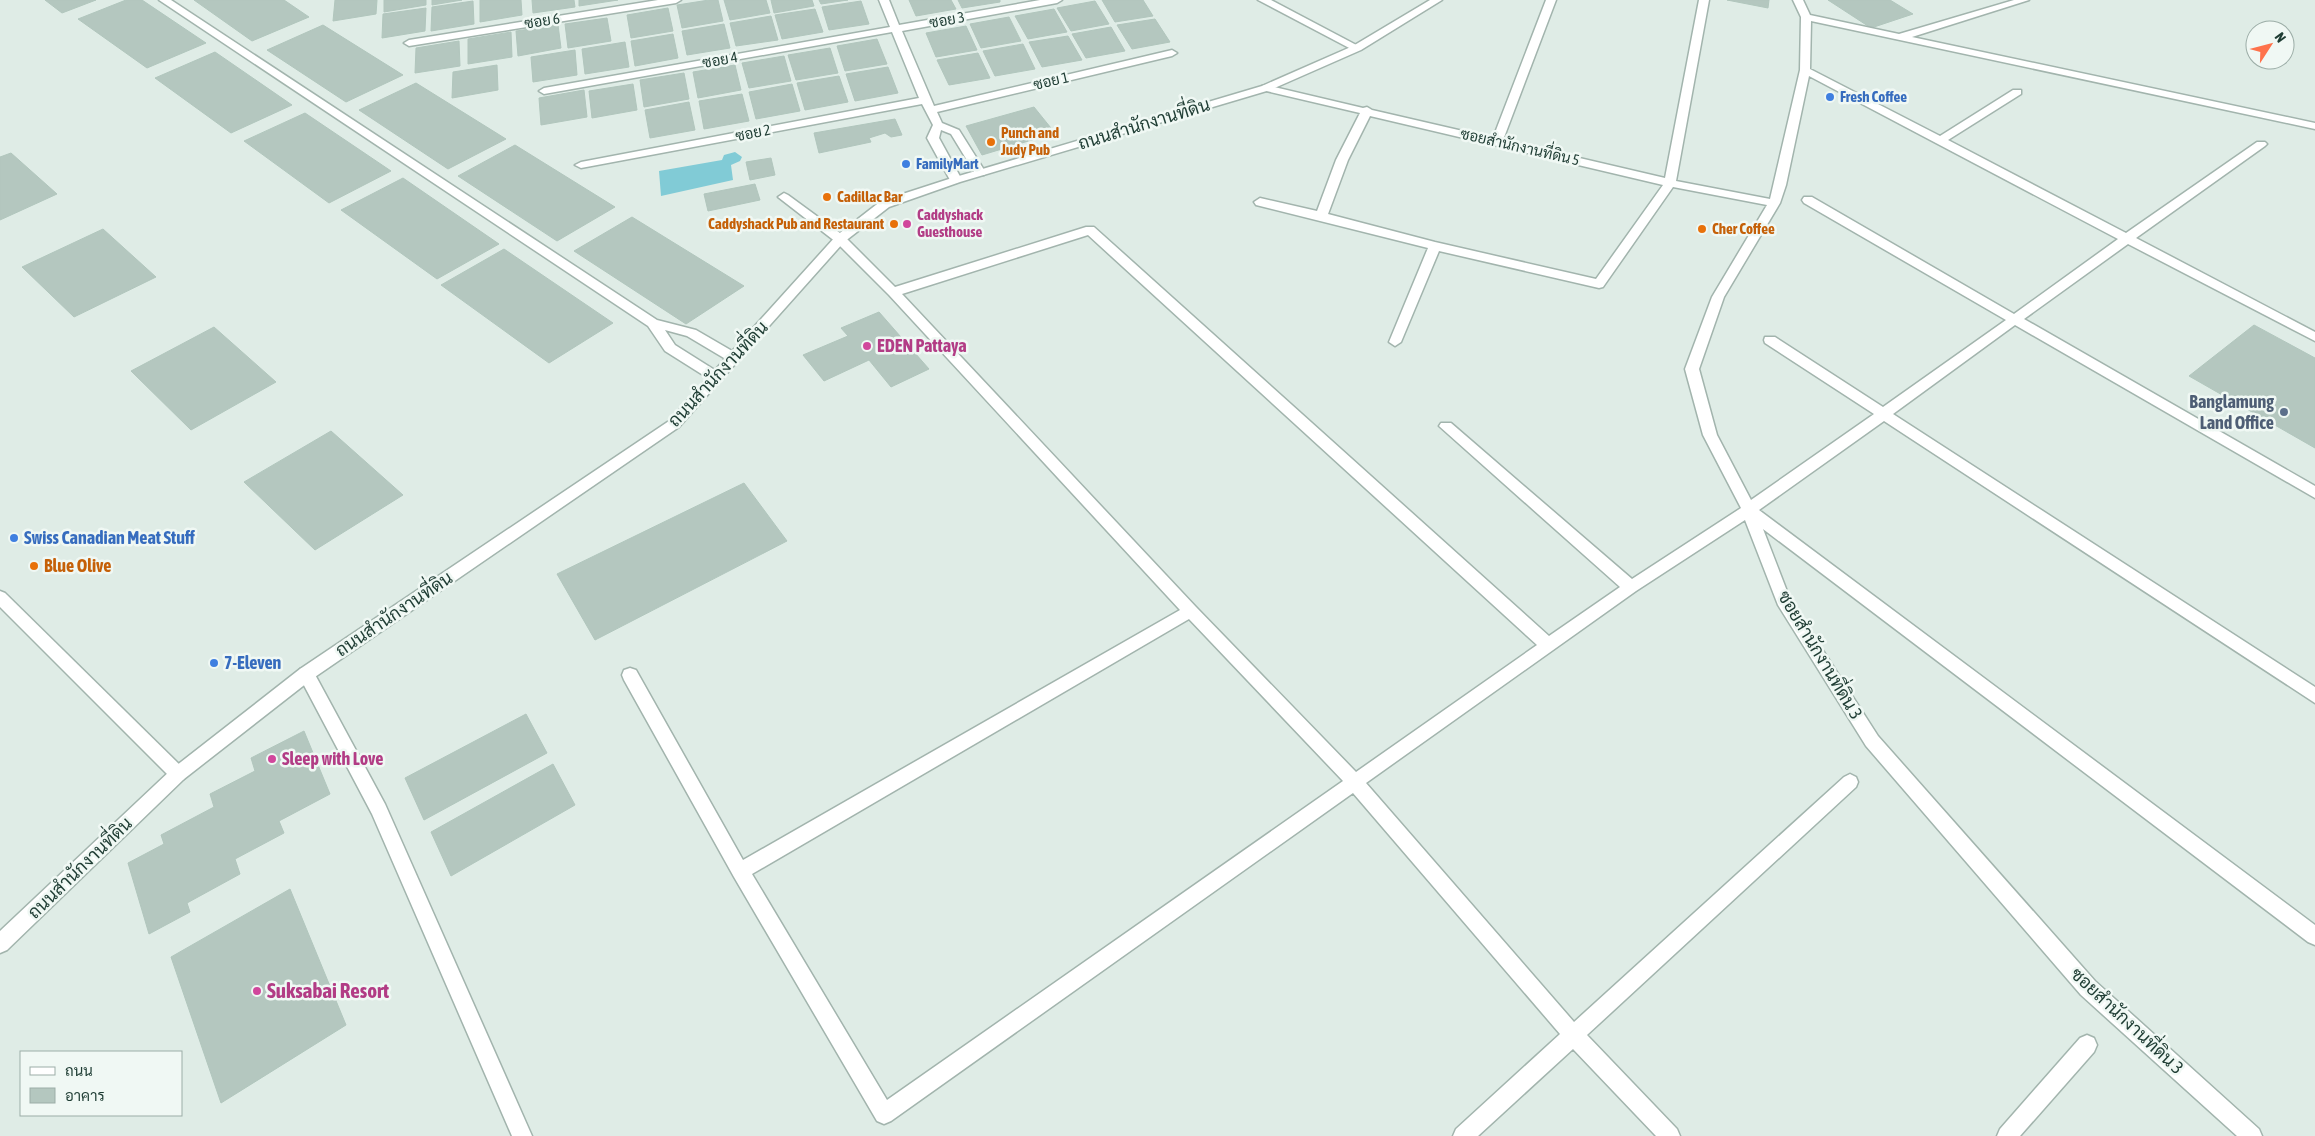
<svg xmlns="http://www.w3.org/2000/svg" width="2315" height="1136" font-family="'Asap Condensed',Sarabun,sans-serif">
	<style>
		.water { fill: #81cbd6 }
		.building { fill: #b4c7bf; stroke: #b1c6bd }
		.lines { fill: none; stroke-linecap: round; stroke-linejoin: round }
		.minor-casing { stroke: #a2b4ad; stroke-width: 3 }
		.tertiary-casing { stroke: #a2b4ad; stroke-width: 3 }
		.minor { fill: #fff; fill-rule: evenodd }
		.tertiary { fill: #fff; fill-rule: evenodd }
		.shop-dot { fill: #3f7fe0; stroke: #f0f8f4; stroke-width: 2 }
		.food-dot { fill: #e8710a; stroke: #f0f8f4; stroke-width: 2 }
		.hotel-dot { fill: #d1479c; stroke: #f0f8f4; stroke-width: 2 }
		.service-dot { fill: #5c6f8a; stroke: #f0f8f4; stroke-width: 2 }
		.labels { text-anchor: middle; stroke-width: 5; stroke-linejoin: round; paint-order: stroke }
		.far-street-label { font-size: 15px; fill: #1f3d34; stroke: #f0f8f4 }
		.far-shop-label { font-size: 15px; font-weight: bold; fill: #366cbe; stroke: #f0f8f4; text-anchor: start }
		.far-food-label { font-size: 15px; font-weight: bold; fill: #c56008; stroke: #f0f8f4; text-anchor: start }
		.far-hotel-label { font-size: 15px; font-weight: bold; fill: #b23c85; stroke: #f0f8f4; text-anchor: start }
		.street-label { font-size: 18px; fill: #1f3d34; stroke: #f0f8f4 }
		.hotel-label { font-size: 18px; font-weight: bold; fill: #b23c85; stroke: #f0f8f4; text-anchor: start }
		.service-label { font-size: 18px; font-weight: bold; fill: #4e5e75; stroke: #f0f8f4; text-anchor: end }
		.shop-label { font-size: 18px; font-weight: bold; fill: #366cbe; stroke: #f0f8f4; text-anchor: start }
		.food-label { font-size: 18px; font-weight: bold; fill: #c56008; stroke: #f0f8f4; text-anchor: start }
		.near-hotel-label { font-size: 21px; font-weight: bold; fill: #b23c85; stroke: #f0f8f4; text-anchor: start }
	</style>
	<rect width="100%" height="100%" fill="#dfece6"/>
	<path class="water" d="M735,152L742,157L740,161L731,165L733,180L661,196L659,171L722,160L724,155Z"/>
	<g class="building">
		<path d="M45,0H96L62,13Z"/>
		<path d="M126,0H142L206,43L147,68L78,19Z"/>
		<path d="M194,0H284L309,17L252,41Z"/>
		<path d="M335,0H377L376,14L333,21Z"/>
		<path d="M384,0H426V5L384,12Z"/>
		<path d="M432,0H462L432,5Z"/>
		<path d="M480,0H521L522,15L480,22Z"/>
		<path d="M532,0H574L575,7L533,13Z"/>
		<path d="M579,0H618L579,6Z"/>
		<path d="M709,0H718L723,21L682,28L677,5Z"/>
		<path d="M724,0H766L770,13L730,20Z"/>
		<path d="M771,0H812L814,6L774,13Z"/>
		<path d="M819,0H848L821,4Z"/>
		<path d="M909,0H951L956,9L916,16Z"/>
		<path d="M958,0H1000V2L962,8Z"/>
		<path d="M1102,0H1143L1153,16L1115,22Z"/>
		<path d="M1727,0H1769L1768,8Z"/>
		<path d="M1828,0H1890L1913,14L1871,28Z"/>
		<path d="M473,1L474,24L431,31L432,7Z"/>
		<path d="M861,1L869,24L829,30L822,7Z"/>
		<path d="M1095,1L1109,24L1071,31L1057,8Z"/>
		<path d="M426,8L425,31L382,38L383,14Z"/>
		<path d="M668,8L673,31L631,38L627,15Z"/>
		<path d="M815,9L823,32L782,39L775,15Z"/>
		<path d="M1054,9L1067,32L1028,39L1015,16Z"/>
		<path d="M771,16L778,40L736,46L730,23Z"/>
		<path d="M1009,17L1021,41L981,48L970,24Z"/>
		<path d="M607,18L611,41L568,48L565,24Z"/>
		<path d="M1155,19L1170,42L1132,49L1117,25Z"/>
		<path d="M724,24L730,48L687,55L682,31Z"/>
		<path d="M323,25L403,75L346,102L267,50Z"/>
		<path d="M558,25L561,48L518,56L516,31Z"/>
		<path d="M966,26L977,50L936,57L926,33Z"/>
		<path d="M1111,27L1125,51L1086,58L1072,34Z"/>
		<path d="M511,32L512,57L468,64V39Z"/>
		<path d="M673,34L678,58L635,66L631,41Z"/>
		<path d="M1068,36L1082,60L1042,67L1029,42Z"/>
		<path d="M877,39L887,64L845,71L837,46Z"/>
		<path d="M459,41L460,66L415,73L416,48Z"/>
		<path d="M625,42L629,67L585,74L582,49Z"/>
		<path d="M1023,44L1035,69L995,76L983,51Z"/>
		<path d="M830,48L838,73L796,80L788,55Z"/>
		<path d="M575,50L577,75L533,82L531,57Z"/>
		<path d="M215,52L292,105L231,133L155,78Z"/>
		<path d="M978,53L990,78L949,85L937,60Z"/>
		<path d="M784,56L791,81L749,88L742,63Z"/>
		<path d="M497,65L498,90L452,98L453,72Z"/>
		<path d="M735,65L741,90L698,98L693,72Z"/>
		<path d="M888,67L898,93L855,101L846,74Z"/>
		<path d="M684,73L689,99L644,107L640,80Z"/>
		<path d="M839,76L848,102L805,110L797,83Z"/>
		<path d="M416,83L506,139L448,169L359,110Z"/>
		<path d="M633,84L637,110L592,118L589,91Z"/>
		<path d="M792,84L800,111L756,119L749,92Z"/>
		<path d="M584,90L587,117L541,125L539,98Z"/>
		<path d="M742,94L749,121L704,129L699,101Z"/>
		<path d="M689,102L695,130L650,138L645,110Z"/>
		<path d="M1034,107L1055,133L982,155L966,126Z"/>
		<path d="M305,113L391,171L329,203L244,141Z"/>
		<path d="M895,119L902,135L891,137L885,133L869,138L871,142L819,153L814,133Z"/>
		<path d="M515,145L615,207L557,241L458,176Z"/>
		<path d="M11,153L57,194L0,220V157Z"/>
		<path d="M771,158L775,175L750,180L746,162Z"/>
		<path d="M403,178L499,244L437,279L341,210Z"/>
		<path d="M755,184L760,200L708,211L704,194Z"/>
		<path d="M632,217L744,286L686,324L574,251Z"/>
		<path d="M103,229L156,277L74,317L22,267Z"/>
		<path d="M504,249L613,323L549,363L441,285Z"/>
		<path d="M879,312L929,369L891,387L869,360L824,381L803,355L848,336L841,328Z"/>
		<path d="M2254,325L2315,358V448L2189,376Z"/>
		<path d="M214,327L276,382L191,430L131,371Z"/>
		<path d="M331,431L403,495L315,550L244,482Z"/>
		<path d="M744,483L787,541L595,640L557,574Z"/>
		<path d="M526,714L547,753L424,820L405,778Z"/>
		<path d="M304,731L330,794L279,821L284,833L235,859L240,874L187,903L190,912L149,934L128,863L164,844L161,835L214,807L210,794L255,771L251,758Z"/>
		<path d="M553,764L575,805L451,876L431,832Z"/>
		<path d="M290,889L346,1025L221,1103L171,957Z"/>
	</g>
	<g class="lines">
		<g class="minor-casing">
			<g id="minor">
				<path d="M159,0H171L657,320L696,330L739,355L741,358L739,361H729L687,336L665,330L675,345L721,374L723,377L716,382L711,380L665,351L648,326Z"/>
				<path d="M658,0H681L676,3L409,46L404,43L409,40Z"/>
				<path d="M879,0H889L899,25L1040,0H1062L1057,3L902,31L934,106L1172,50L1177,53L1172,56L937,112L942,123L959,130L986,173L984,175H976L951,134L941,130L939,138L962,180L956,183L950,180L927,138L933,125L922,104L581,168L575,165L581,162L919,98L892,32L544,94L539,91L544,88L890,27Z"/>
				<path d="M1258,0H1271L1362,48L1357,51L1353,50Z"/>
				<path d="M1546,0H1556L1503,140L1665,178L1699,0H1709L1676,181L1770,199L1800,70L1801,17L1793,0H1803L1810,15L1899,34L2014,0H2029L1912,37L2315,123V129L1811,21L1810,69L1940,136L2013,90H2021V94L1948,140L2126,233L2257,142H2265L2267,144L2265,146L2136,238L2315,332V341L2128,244L2024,319L2315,486V498L2015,325L1893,414L2315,687V703L1884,421L1759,510L2315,925V945L2308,942L1763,529L1790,599L1878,736L2095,981L2259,1129L2262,1136H2237L2081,995L1866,746L1778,605L1745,520L1636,591L1366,783L1574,1022L1844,777L1850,774L1856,777L1858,782L1856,787L1587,1035L1677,1129L1680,1136H1656L1573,1049L1478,1136H1453L1456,1129L1560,1034L1353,793L891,1121L884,1124L877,1121L734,877L624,680L622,675L624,670L630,668L636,670L743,860L1180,610L889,295L836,242L778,197L784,193L788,195L844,236L895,287L1086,227H1094L1549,636L1620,587L1439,426L1441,423H1451L1632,579L1741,508L1703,435L1685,369L1712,297L1767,205L1673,187L1603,287L1599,288L1439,251L1401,342L1395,346L1389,342L1428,248L1256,205L1254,202L1260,198L1317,211L1336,160L1360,113L1262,90V86L1266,85L1363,108L1367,107L1372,110L1493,138ZM1809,76L2118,239L2014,314L1812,197H1804L1802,200L1804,203L2006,320L1883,407L1775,337H1765L1764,340L1765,343L1874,414L1751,500L1717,435L1699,369L1724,297L1780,203L1786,185ZM1370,116L1663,185L1596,279L1435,242L1328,214L1348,160ZM1088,235L1537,645L1356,772L1196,607L902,294ZM1189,619L1343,781L887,1100L752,874Z"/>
				<path d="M0,591L5,593L184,769L186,774L184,779L178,782L172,779L0,607Z"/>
				<path d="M306,667L312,669L385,804L532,1136H512L372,814L298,674L300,669Z"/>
				<path d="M2087,1035L2094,1038L2097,1045L2094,1052L2020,1136H1997L2000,1129L2080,1038Z"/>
			</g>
		</g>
		<g class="tertiary-casing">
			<path id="tertiary" d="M1430,0H1442L1361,50L1270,90L960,182L889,207L844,242L679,427L312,679L184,779L7,950L0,953V931L172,769L300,669L669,421L836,236L881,201L952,178L1262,86L1353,46Z"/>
		</g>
		<use href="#minor" class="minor"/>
		<use href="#tertiary" class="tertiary"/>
	</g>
	<g class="shop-dot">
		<circle cx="1830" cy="97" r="5"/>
		<circle cx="906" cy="164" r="5"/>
		<circle cx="14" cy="538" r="5"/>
		<circle cx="214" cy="663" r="5"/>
	</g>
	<g class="food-dot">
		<circle cx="991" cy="142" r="5"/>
		<circle cx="827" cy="197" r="5"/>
		<circle cx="894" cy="224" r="5"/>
		<circle cx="1702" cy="229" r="5"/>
		<circle cx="34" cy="566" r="5"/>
	</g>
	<g class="hotel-dot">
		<circle cx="907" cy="224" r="5"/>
		<circle cx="867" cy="346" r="5"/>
		<circle cx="272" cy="759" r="5"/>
		<circle cx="257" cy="991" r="5"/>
	</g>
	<circle class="service-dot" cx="2284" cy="412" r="5"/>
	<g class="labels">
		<g class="far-street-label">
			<text transform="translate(947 20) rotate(-10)" y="5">ซอย 3</text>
			<text transform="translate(542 21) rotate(-9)" y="5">ซอย 6</text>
			<text transform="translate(720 60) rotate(-10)" y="5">ซอย 4</text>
			<text transform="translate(1051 81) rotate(-13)" y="5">ซอย 1</text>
			<text transform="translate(753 133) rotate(-11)" y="5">ซอย 2</text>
			<text transform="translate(1520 147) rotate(13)" y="5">ซอยสำนักงานที่ดิน 5</text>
		</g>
		<g class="far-shop-label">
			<text x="1840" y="102">Fresh Coffee</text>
			<text x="916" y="169">FamilyMart</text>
		</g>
		<g class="far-food-label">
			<text x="1001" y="138">Punch and<tspan x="1001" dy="17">Judy Pub</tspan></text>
			<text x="837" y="202">Cadillac Bar</text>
			<text x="884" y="229" text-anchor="end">Caddyshack Pub and Restaurant</text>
			<text x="1712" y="234">Cher Coffee</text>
		</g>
		<g class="far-hotel-label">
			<text x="917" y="220">Caddyshack<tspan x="917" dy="17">Guesthouse</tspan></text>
		</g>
		<g class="street-label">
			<text transform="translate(1144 124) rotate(-17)" y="6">ถนนสำนักงานที่ดิน</text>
			<text transform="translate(718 374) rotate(-47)" y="6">ถนนสำนักงานที่ดิน</text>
			<text transform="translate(394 614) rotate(-34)" y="6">ถนนสำนักงานที่ดิน</text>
			<text transform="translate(1820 655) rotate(59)" y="6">ซอยสำนักงานที่ดิน 3</text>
			<text transform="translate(80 868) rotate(-44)" y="6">ถนนสำนักงานที่ดิน</text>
			<text transform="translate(2127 1021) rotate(43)" y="6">ซอยสำนักงานที่ดิน 3</text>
		</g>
		<g class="hotel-label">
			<text x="877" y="352">EDEN Pattaya</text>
			<text x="282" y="765">Sleep with Love</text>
		</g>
		<g class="service-label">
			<text x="2274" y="408">Banglamung<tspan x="2274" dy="21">Land Office</tspan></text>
		</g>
		<g class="shop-label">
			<text x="24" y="544">Swiss Canadian Meat Stuff</text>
			<text x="224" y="669">7-Eleven</text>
		</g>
		<g class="food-label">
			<text x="44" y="572">Blue Olive</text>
		</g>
		<g class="near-hotel-label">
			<text x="267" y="998">Suksabai Resort</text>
		</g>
	</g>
	<rect x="20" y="1051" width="162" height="65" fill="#f0f8f4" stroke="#9cada7"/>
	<rect x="30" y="1067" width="25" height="8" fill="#ffffff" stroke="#9cada7"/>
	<text x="65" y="1076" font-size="15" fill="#1f3d34">ถนน</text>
	<rect x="30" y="1088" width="25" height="15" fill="#b4c7bf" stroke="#9cada7"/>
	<text x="65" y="1101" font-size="15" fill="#1f3d34">อาคาร</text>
	<g transform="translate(2270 45) rotate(54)"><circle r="24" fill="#f0f8f4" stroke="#9cada7"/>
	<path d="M0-4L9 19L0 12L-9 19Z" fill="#fe724b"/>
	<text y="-8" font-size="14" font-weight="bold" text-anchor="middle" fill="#1f3d34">N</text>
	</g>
</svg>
